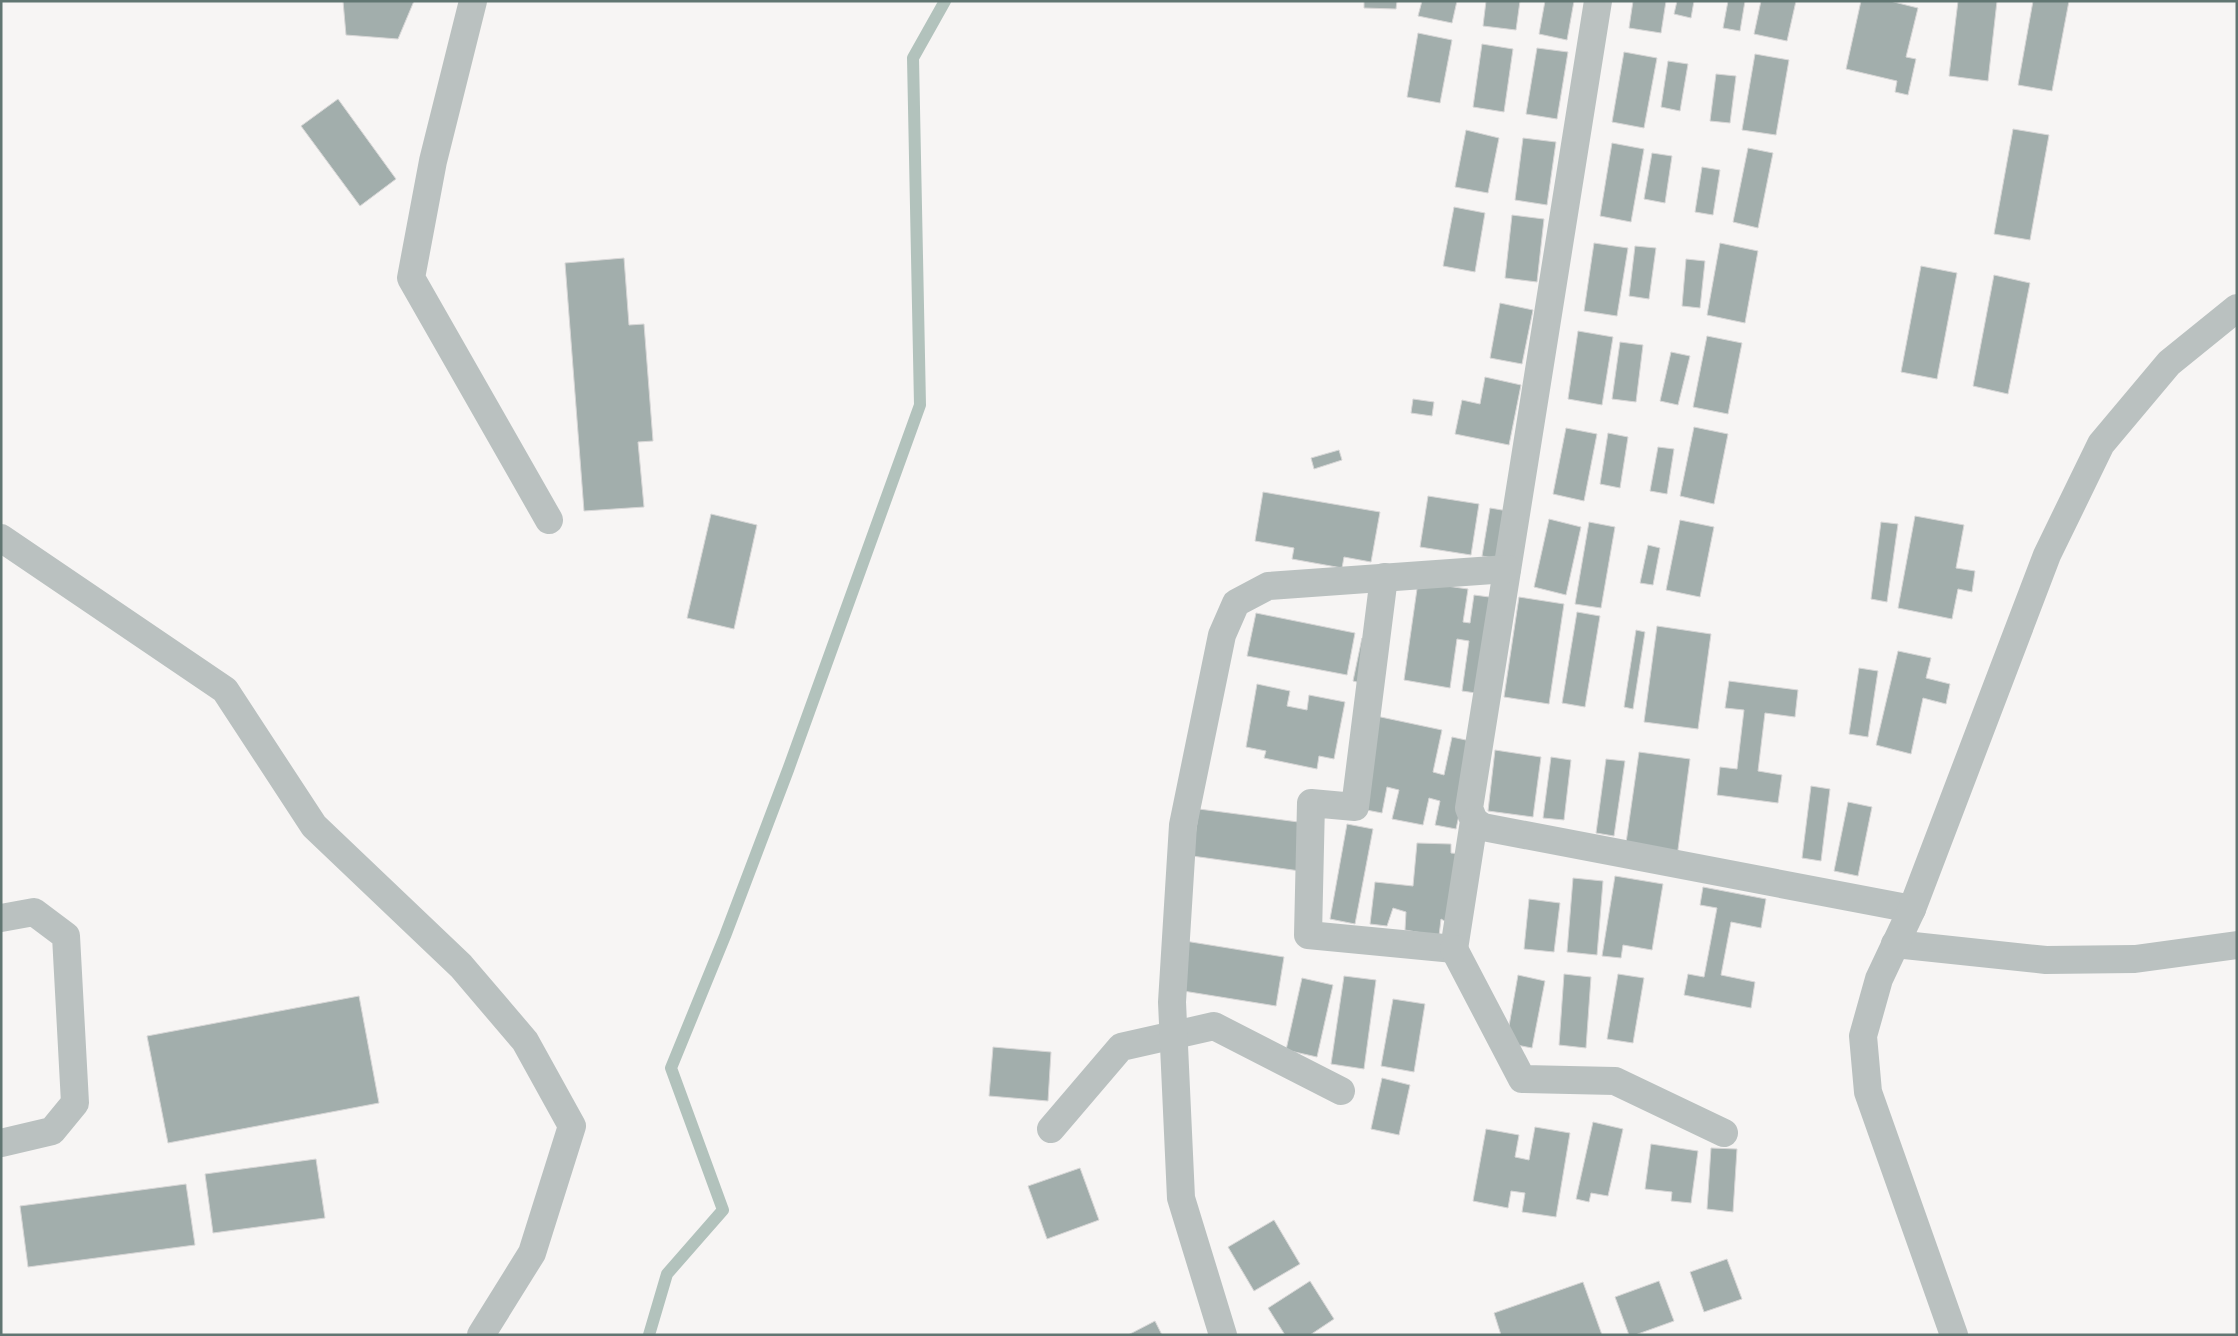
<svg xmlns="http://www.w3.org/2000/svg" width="2238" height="1336" font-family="Lato,sans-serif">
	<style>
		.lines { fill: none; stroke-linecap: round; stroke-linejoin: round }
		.stream { stroke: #b2c2bc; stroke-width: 12 }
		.building { fill: #a2aeac; stroke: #d8d7d7 }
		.street { stroke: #bac1c0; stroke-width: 28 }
	</style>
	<rect width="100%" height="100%" fill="#f7f5f4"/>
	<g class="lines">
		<path class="stream" d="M649,1335L667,1274L723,1210L671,1068L725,936L788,770L920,405L913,58L945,1"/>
	</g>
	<g class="building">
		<path d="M343,1H414L398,39L346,35Z"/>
		<path d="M1364,1H1397L1396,9L1364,8Z"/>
		<path d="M1422,1H1457L1452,23L1418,16Z"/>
		<path d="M1486,1H1520L1516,30L1483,26Z"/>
		<path d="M1545,1H1574L1567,40L1539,34Z"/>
		<path d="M1633,1H1666L1661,33L1629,28Z"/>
		<path d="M1677,1H1694L1691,18L1674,14Z"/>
		<path d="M1728,1H1745L1740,31L1723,28Z"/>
		<path d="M1761,1H1796L1787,41L1754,34Z"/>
		<path d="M1861,1H1890L1918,8L1906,57L1916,59L1908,95L1895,92L1897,81L1846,69Z"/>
		<path d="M1958,1H1997L1988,81L1949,76Z"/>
		<path d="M2033,1H2069L2052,91L2018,85Z"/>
		<path d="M1418,33L1452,40L1440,103L1407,97Z"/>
		<path d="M1482,44L1513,49L1504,112L1473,107Z"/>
		<path d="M1537,48L1568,52L1557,119L1526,114Z"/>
		<path d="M1624,52L1657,58L1644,128L1612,122Z"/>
		<path d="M1755,54L1789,60L1776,135L1742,130Z"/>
		<path d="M1668,61L1688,64L1680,111L1661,107Z"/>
		<path d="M1716,74L1736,76L1730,123L1710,121Z"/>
		<path d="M338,99L396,179L360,206L301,126Z"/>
		<path d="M2013,129L2049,135L2030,240L1994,234Z"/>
		<path d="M1466,130L1499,138L1488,193L1455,187Z"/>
		<path d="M1523,138L1556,142L1547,205L1515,200Z"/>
		<path d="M1612,143L1644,149L1631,222L1600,216Z"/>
		<path d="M1748,148L1773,153L1758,228L1733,222Z"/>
		<path d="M1652,153L1672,156L1665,203L1644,199Z"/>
		<path d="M1702,167L1720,170L1713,215L1695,212Z"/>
		<path d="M1454,207L1485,213L1475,272L1443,266Z"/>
		<path d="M1512,215L1544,219L1537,282L1505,278Z"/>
		<path d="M1594,243L1628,248L1617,316L1584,311Z"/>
		<path d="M1720,243L1758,251L1745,323L1707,315Z"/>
		<path d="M1635,246L1656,248L1649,299L1629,296Z"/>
		<path d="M624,258L629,325L644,324L653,441L638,442L644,507L584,511L565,263Z"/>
		<path d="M1686,259L1705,261L1700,308L1682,306Z"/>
		<path d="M1921,266L1957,273L1937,379L1901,372Z"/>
		<path d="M1994,275L2030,283L2008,394L1973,386Z"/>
		<path d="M1500,303L1533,310L1522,364L1490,358Z"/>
		<path d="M1578,331L1613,337L1602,405L1568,399Z"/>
		<path d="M1707,336L1742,343L1728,414L1693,407Z"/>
		<path d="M1620,342L1643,345L1636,402L1612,399Z"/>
		<path d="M1671,352L1690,356L1678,405L1660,401Z"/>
		<path d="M1485,377L1521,385L1509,445L1455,434L1462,400L1480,404Z"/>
		<path d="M1413,399L1434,402L1432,416L1411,413Z"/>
		<path d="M1694,427L1728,434L1714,504L1680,496Z"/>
		<path d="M1566,428L1597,434L1584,501L1553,494Z"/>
		<path d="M1608,433L1628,437L1620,488L1600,484Z"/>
		<path d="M1658,447L1674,449L1667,494L1650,491Z"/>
		<path d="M1339,450L1342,460L1314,469L1311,458Z"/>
		<path d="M1263,492L1380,512L1371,562L1344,557L1342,568L1292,559L1294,548L1255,541Z"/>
		<path d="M1428,496L1479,504L1471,555L1420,547Z"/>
		<path d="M1490,508L1508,511L1499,559L1482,556Z"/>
		<path d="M711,514L757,525L734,629L687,618Z"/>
		<path d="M1915,516L1964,525L1956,568L1975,571L1972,592L1958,589L1952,619L1898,608Z"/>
		<path d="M1549,519L1581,527L1566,595L1534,587Z"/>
		<path d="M1680,520L1714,527L1700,597L1666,590Z"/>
		<path d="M1589,522L1615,527L1601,608L1575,604Z"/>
		<path d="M1881,522L1898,524L1887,602L1871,599Z"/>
		<path d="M1648,545L1660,548L1653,585L1640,583Z"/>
		<path d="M1418,582L1468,589L1463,622L1470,623L1474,595L1497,598L1483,694L1462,691L1469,641L1457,639L1450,688L1404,680Z"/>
		<path d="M1519,597L1564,604L1549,704L1504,697Z"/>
		<path d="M1577,612L1600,616L1585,707L1562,703Z"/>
		<path d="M1256,613L1355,633L1347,675L1247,656Z"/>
		<path d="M1657,626L1711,634L1698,729L1644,722Z"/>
		<path d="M1636,630L1645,632L1633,709L1624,707Z"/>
		<path d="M1362,638L1365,684L1353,681Z"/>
		<path d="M1898,651L1931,658L1926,678L1950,684L1946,704L1923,698L1911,754L1876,745Z"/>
		<path d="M1859,668L1878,671L1868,737L1849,734Z"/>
		<path d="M1729,681L1798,690L1795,717L1765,713L1758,771L1782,775L1778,803L1717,795L1720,767L1737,769L1744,710L1725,708Z"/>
		<path d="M1257,684L1290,691L1287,706L1307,710L1309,695L1345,702L1334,759L1319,756L1317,769L1264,758L1266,751L1246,747Z"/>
		<path d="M1376,716L1442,730L1433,772L1444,775L1452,737L1475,742L1456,829L1435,825L1440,801L1429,798L1423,825L1392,819L1399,790L1387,787L1382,813L1356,808Z"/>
		<path d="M1495,750L1541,757L1533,817L1488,811Z"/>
		<path d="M1639,752L1690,759L1677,857L1625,850Z"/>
		<path d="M1551,757L1571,760L1564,820L1543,818Z"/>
		<path d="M1606,759L1625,761L1614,836L1596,833Z"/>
		<path d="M1811,786L1830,789L1821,861L1802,858Z"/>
		<path d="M1848,802L1872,807L1858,876L1834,871Z"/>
		<path d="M1199,809L1306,823L1300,871L1192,856Z"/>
		<path d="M1347,824L1373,829L1355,924L1330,919Z"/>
		<path d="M1417,843L1451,844V853L1461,854L1450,924L1441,919L1439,936L1405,930L1406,912L1393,908L1387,926L1370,924L1375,882L1413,886Z"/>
		<path d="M1615,876L1663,884L1652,950L1623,945L1621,958L1602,956Z"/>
		<path d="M1573,878L1603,881L1597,955L1567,952Z"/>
		<path d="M1703,887L1766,899L1761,928L1731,922L1721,975L1755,982L1751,1008L1684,995L1688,974L1704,977L1717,908L1700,905Z"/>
		<path d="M1529,899L1560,903L1554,952L1524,949Z"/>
		<path d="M1185,941L1284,957L1276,1006L1177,990Z"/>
		<path d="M1564,974L1591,977L1586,1048L1559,1045Z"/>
		<path d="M1618,974L1644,978L1633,1043L1607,1039Z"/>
		<path d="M1518,975L1545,981L1532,1048L1506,1043Z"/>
		<path d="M1344,976L1376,980L1364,1069L1331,1064Z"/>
		<path d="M1302,978L1333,985L1317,1057L1286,1050Z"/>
		<path d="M359,996L379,1103L168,1143L147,1036Z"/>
		<path d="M1393,999L1425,1004L1414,1072L1381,1066Z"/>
		<path d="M993,1047L1051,1052L1048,1101L989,1096Z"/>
		<path d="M1382,1078L1410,1085L1399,1135L1371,1129Z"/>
		<path d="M1593,1122L1623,1129L1608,1196L1591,1193L1589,1202L1576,1199Z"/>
		<path d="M1535,1127L1570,1133L1556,1217L1522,1212L1525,1193L1511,1191L1508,1208L1473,1201L1486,1129L1519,1135L1515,1157L1529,1160Z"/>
		<path d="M1651,1144L1698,1151L1691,1203L1671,1201L1672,1192L1645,1189Z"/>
		<path d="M1711,1148L1737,1149L1733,1212L1707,1209Z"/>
		<path d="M316,1159L325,1218L213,1233L205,1174Z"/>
		<path d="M1080,1168L1099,1220L1047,1239L1028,1186Z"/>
		<path d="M186,1184L195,1245L28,1267L20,1206Z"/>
		<path d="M1274,1220L1300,1264L1254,1291L1228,1247Z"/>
		<path d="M1727,1259L1742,1299L1704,1312L1690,1272Z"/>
		<path d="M1310,1281L1334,1319L1310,1335H1285L1268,1308Z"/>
		<path d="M1659,1281L1674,1321L1635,1335H1629L1615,1297Z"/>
		<path d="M1583,1282L1602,1335H1501L1494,1313Z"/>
		<path d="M1155,1321L1162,1335H1128Z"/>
	</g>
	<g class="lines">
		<g class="street">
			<path d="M473,1L433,161L411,278L549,520"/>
			<path d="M1,538L225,690L314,826L461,966L525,1041L572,1126L532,1253L481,1335"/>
			<path d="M1384,577L1355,807L1311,803L1308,935L1454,949L1474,821L1469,808L1598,1"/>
			<path d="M1474,821L1483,827L1912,909"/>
			<path d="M1,918L34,912L66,936L75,1103L52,1131L1,1143"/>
			<path d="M1895,944L2046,960L2135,959L2237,945"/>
			<path d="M1454,949L1522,1079L1615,1081L1724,1133"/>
			<path d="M1051,1129L1121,1047L1214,1026L1341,1091"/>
			<path d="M1223,1335L1181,1198L1172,1002L1183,825L1222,635L1236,603L1268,586L1507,569"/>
			<path d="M1954,1335L1868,1092L1863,1036L1879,979L1912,909L2047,555L2101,444L2169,363L2237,308"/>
		</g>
	</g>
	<rect width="2238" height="1336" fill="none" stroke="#617672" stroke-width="5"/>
</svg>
